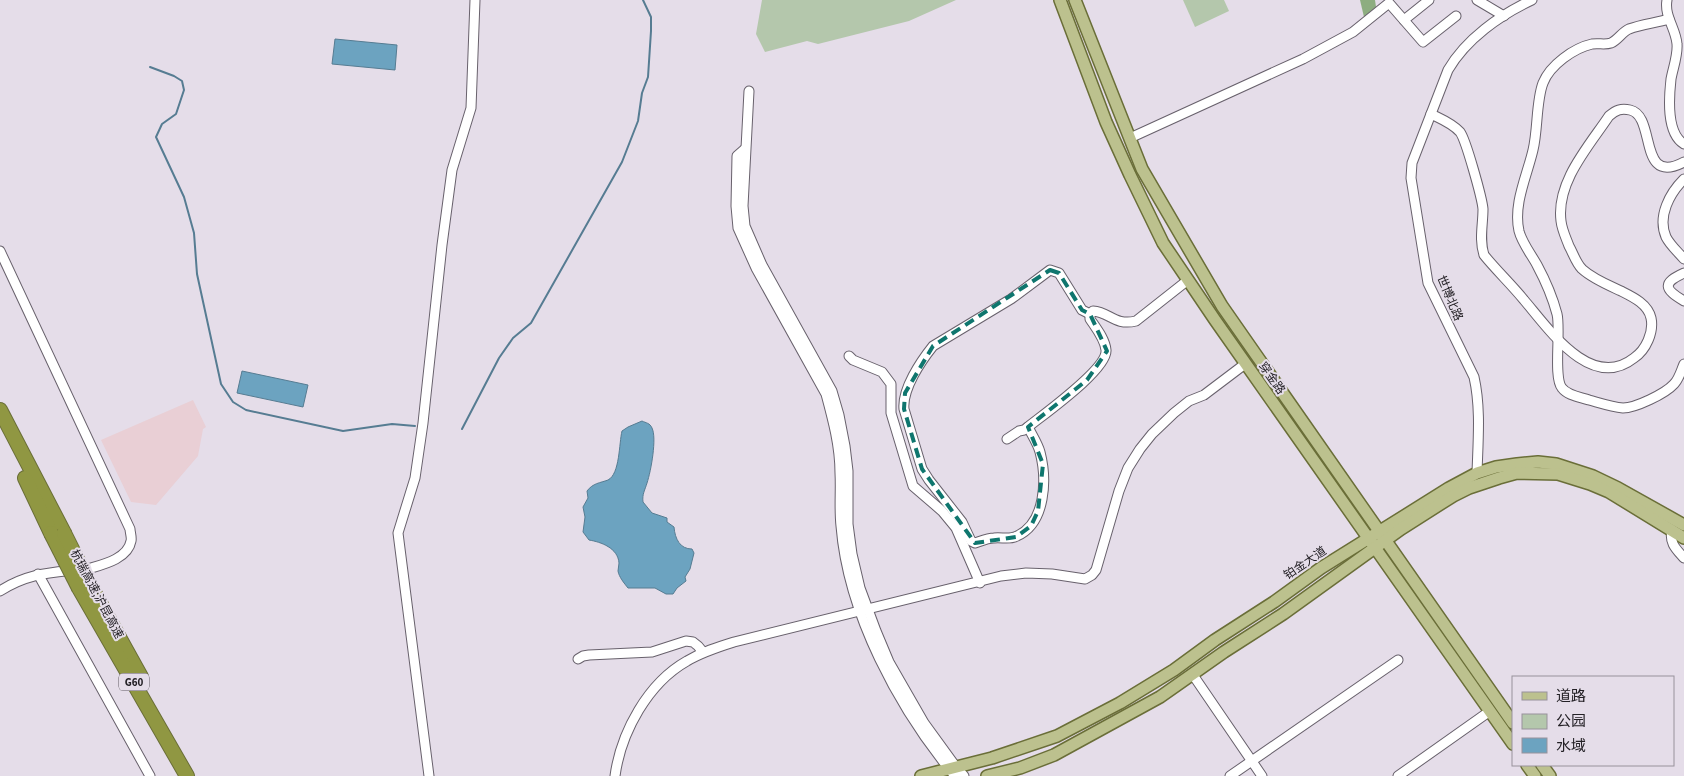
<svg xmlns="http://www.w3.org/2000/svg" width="1684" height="776" font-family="'Source Sans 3','Noto Sans SC',sans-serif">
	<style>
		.education { fill: #e9cfd5 }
		.green { fill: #b4c7ac }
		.forest { fill: #8dad80 }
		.water { fill: #6ca3c0; stroke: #567c92 }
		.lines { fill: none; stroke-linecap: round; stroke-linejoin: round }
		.stream { stroke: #567c92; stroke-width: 2 }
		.minor-casing { stroke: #68616c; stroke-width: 11 }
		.major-casing { stroke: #6a6e38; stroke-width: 14 }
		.highway-casing { stroke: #6a6e38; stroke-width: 16 }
		.minor { stroke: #fff; stroke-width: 9 }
		.major { stroke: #bcc18e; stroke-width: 11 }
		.highway { stroke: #909742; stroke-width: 14 }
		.highway-bridge-casing { stroke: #6a6e38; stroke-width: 16; stroke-linecap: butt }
		.highway-bridge { stroke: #909742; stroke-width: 14 }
		.marked { fill: none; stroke: #0f766e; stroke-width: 4; stroke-dasharray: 10 6; stroke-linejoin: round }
		.labels { text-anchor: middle; stroke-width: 4; stroke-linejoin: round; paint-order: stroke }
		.shield { fill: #e5dde9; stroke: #5e5960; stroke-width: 1 }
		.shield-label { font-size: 11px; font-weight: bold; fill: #242126 }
		.street-label { font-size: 12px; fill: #242126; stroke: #e5dde9 }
	</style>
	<rect width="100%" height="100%" fill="#e5dde9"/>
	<path class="education" d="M193,400L206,427L203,429L198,456L156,505L131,502L101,440Z"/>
	<g class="green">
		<path d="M762,0H956L909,21L818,44L807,41L765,52L756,34Z"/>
		<path d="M1183,0H1224L1229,11L1195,27Z"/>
	</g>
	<path class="forest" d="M1360,0H1375L1376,7L1364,17Z"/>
	<g class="water">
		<path d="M335,39L397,45L395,70L332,64Z"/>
		<path d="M242,371L308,385L303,407L237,393Z"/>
		<path d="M642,421C646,423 650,423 652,428C657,438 651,471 647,483C645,490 642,494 643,502L652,513L667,518V522L674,527C675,539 680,549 692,549L694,553L690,569L685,577L686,581L677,588L673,594H666L655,588H628C624,583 619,577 618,571C618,568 619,566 619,563C618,548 601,542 589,540L583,532L585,517L583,507L588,498L587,491C593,483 600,483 608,480C620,474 619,443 622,431L628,427Z"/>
	</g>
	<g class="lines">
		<g class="stream">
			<path d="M150,67L174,76L182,81L184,90L176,114L162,124L156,137L184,197L194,233L197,274L221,384L233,402L246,410L343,431L392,424L415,426"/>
			<path d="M462,429L499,358L513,338L531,323L622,162L638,121L642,93L648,77L651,31V17L643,0"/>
		</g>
		<g class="minor-casing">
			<g id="minor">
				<path d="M1477,0L1504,16"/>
				<path d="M1667,0C1664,16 1676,29 1677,44C1678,55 1673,68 1671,79C1669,97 1666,133 1684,144"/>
				<path d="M1669,19C1656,23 1642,24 1629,29C1622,32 1618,40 1611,43C1605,45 1599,43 1592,44C1574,48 1550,65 1543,83C1536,101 1538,130 1533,150C1527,176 1513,204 1519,231C1522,243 1531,254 1537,265C1544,278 1553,299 1557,314C1561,330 1553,378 1562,388C1568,396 1581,397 1589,400C1600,403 1612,407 1623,408C1635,408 1665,394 1674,384C1679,379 1681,371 1684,364"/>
				<path d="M1404,20L1429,0"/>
				<path d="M749,91L743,206L745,226L762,265L832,391L839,415L845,446L848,471V524L852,554L860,588L876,631L889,662L924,723L956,767L964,776"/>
				<path d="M1431,114C1441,119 1452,123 1460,132C1466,140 1482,198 1483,209C1483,225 1479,239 1484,255C1496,270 1511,284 1524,300C1548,328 1591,392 1634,358C1646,350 1654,332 1651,318C1648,304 1633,297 1621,291C1608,285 1593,279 1582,269C1576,263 1573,253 1569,246C1566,238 1562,230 1561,221C1556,182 1589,146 1609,116C1616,110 1621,108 1630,110C1657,116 1637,187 1684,162"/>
				<path d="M1130,138L1303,59L1353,32L1389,3L1423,42L1456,16"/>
				<path d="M745,149L737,156L736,206L738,228L756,268L826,394C833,420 840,446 840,473C841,490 839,508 841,526C848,614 899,709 955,776"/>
				<path d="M1684,179C1670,193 1657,216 1666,237C1670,245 1678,252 1684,259"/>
				<path d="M0,251L130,529C130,532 132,538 131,541C128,558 105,564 91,568C56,573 31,571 0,591"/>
				<path d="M1684,273C1662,283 1664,289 1684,301"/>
				<path d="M849,356L853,360L882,372L891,384V413L913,486L942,511L956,528L980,583"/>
				<path d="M1028,427C1032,435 1038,444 1040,452C1047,479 1046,523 1017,536C1010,540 1002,537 994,538C988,538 981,541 975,543L971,541L962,522L929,480L922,469L904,409C902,389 921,361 933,346L1011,299L1050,270L1059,273L1082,310L1090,314"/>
				<path d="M1007,439L1019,431L1024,430L1028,427C1044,414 1108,369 1106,350C1105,339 1096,328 1090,319V314L1093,311C1110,312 1114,326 1136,321L1188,280"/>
				<path d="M1477,473C1478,441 1481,408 1474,377L1428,283L1411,178L1412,163L1448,70C1466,39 1500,15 1532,0"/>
				<path d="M1672,530C1669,543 1676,549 1684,558"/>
				<path d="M38,574L150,776"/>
				<path d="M578,659L583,656L589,655L652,652L686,641L693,642L698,646L703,652"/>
				<path d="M1193,675L1262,776"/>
				<path d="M429,776L398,533L415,478L423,423L442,245L452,170L471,108L475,0"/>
				<path d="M615,776C621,732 648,683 687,661C702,652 718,647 734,642L1001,576L1026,573L1052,574L1085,579L1092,575L1096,570L1119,491L1128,468L1140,449L1152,434L1174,413L1189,401L1204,395L1245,364"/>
				<path d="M1230,776L1398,660"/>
				<path d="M1398,776L1490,711"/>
			</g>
		</g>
		<g class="major-casing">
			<g id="major">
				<path d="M1060,0L1106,122L1130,175L1163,243L1215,320L1513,744"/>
				<path d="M1075,0L1142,169L1222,306L1513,723"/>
				<path d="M1527,765L1535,776"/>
				<path d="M1542,765L1550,776"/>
				<path d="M921,776L992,758L1057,736L1120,703L1174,670L1215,640L1274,602L1321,568L1449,488L1477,473L1496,467L1517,464L1538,462L1556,464L1593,476L1618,488L1684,525"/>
				<path d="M987,776L1020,768L1054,755L1160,697L1224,652L1283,614L1401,529L1453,496L1469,488L1499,478L1517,473L1558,474L1590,484L1609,492L1684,538"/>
			</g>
		</g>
		<g class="highway-casing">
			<g id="highway">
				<path d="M0,410L64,533"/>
				<path d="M25,478L51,533"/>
				<path d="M91,587L141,677"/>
				<path d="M79,588L187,776"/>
			</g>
		</g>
		<use href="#minor" class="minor"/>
		<use href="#major" class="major"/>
		<use href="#highway" class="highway"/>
		<g class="highway-bridge-casing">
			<g id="highway-bridge">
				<path d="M51,533L79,588"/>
				<path d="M64,533L91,587"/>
			</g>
		</g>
		<use href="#highway-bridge" class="highway-bridge"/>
	</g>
	<path class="marked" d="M1050,270L1059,273L1082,310L1090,314L1107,351L1087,380L1028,427L1043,464L1038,511L1031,526L1016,537L975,543L922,469L904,409L905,393L933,346Z"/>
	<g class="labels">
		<rect class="shield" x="119" y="673.5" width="30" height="17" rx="4"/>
		<g class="shield-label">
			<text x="134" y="686">G60</text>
		</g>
		<g class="street-label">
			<text transform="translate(1450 298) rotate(67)" y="4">世博北路</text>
			<text transform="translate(1272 378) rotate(55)" y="4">穿金路</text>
			<text transform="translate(1305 563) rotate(-34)" y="4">铂金大道</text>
			<text transform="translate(97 594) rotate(62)" y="4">杭瑞高速;沪昆高速</text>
		</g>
	</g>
	<rect x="1512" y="676" width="162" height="90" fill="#e5dde9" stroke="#98929b"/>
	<rect x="1522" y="692" width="25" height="8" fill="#bcc18e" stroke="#98929b"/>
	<text x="1556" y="701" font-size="15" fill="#242126">道路</text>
	<rect x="1522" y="714" width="25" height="15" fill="#b4c7ac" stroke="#98929b"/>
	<text x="1556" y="726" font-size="15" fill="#242126">公园</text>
	<rect x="1522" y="738" width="25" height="15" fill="#6ca3c0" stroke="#98929b"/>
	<text x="1556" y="751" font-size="15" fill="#242126">水域</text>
</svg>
